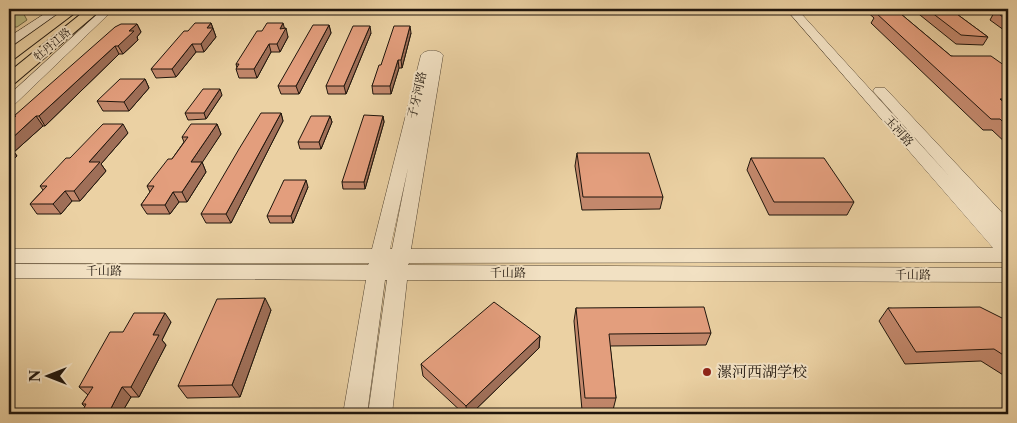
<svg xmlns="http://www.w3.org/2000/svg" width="1017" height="423" font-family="'Libre Caslon Text','Noto Serif SC',serif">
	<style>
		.green { fill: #bcba81; stroke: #6e6846 }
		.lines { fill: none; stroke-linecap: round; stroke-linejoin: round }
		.minor-casing { stroke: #524432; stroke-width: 1 }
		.major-casing { stroke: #1f150c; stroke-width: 2 }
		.minor { fill: #f2e1c3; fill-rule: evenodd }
		.major { fill: #ebd1a3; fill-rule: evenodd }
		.wall { fill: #c3886c; stroke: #1f150c }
		.shaded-wall { fill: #9f6f58; stroke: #1f150c }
		.building { fill: #e39e7d; stroke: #1f150c }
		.poi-dot { fill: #8f2418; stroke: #f2e1c3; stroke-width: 2 }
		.labels { text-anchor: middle; stroke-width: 4; stroke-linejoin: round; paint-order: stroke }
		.far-street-label { font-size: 11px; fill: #1f150c; stroke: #f2e1c3 }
		.street-label { font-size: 12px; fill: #1f150c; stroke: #f2e1c3 }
		.near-poi-label { font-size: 15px; fill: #1f150c; stroke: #f2e1c3; text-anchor: start }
	</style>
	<rect width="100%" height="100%" fill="#ebd1a3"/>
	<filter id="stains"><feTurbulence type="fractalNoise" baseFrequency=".004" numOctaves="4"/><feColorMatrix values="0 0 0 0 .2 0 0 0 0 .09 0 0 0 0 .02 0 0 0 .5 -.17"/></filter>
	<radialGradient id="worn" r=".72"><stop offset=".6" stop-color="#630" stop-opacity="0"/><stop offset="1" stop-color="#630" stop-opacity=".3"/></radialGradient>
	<path class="green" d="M9,9H21L27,20L17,27H9Z"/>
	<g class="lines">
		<g class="minor-casing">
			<g id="minor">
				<path d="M52,9H64L13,45L9,46V37Z"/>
				<path d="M103,9H114L14,105L9,106V95Z"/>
				<path d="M786,9H797L950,177L873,91L875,88H885L1008,219V236L1003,235L1008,241V262L409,263L408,265L1008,268V282L407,280L392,414H368L387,280H385L367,414H343L366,280L9,278V264L368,265L369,263H9V249H372L421,55C425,49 439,49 443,55L411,249L993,248ZM408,168L392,249H390Z"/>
			</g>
		</g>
		<g class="major-casing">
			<g id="major">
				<path d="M65,9H80L14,59L9,60V49Z"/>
				<path d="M87,9H102L15,83L9,85V72Z"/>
			</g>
		</g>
		<use href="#minor" class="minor"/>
		<use href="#major" class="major"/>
	</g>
	<g class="wall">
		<path d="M864,9H895L951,56L1008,68V145L992,130H983L871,23L874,18Z"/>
		<path d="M916,9H950L988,37L983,45L956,44L915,11Z"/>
		<path d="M996,9H1008V33L990,20Z"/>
		<path d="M211,23L216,37L204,52H196L176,77L156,78L151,69L188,31Z"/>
		<path d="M137,24L141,32L137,37L138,40L123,54H119L45,126H43L14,152L17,156L9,164L15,117L14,116Z"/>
		<path d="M329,25L331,33L299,94H281L278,86Z"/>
		<path d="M284,28L288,37L280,52H271L257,78H239L236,69L237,68L236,64Z"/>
		<path d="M371,33L346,94H328L326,86Z"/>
		<path d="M411,33L402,68H399L391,94H373L372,86L381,65Z"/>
		<path d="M145,79L149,88L129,111H103L97,101Z"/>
		<path d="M222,95L206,119L188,120L185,113Z"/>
		<path d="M281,113L283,121L231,223H206L201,214Z"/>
		<path d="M330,116L332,122L321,149H300L298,142Z"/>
		<path d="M383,116L384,122L365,189H343L342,182Z"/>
		<path d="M217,124L221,134L202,162L206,172L187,202H179L170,214H147L141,205L150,192L147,186L172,159L184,142L182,137Z"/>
		<path d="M128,133L101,164L106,171L80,201H72L61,214H37L30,204L43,190L40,186L70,158Z"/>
		<path d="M577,153L663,197L660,209L582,210L575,166Z"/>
		<path d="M751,158L854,202L847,215H769L747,170Z"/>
		<path d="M308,187L293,223H270L267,216Z"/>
		<path d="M576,308L711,333L706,345L610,346L616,398L613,410H582L574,321Z"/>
		<path d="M888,308L1008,321V378L981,361L905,364L879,321Z"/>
		<path d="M271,310L240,397L187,398L178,386Z"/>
		<path d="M171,322L162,340L166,345L139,397H131L121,414H81L85,407L82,404L88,395L79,387L123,332Z"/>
		<path d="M540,336L539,348L471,414H464L423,376L421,364Z"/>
	</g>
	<g class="shaded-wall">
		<path d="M211,23L216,37L204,52L201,44L207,28Z"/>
		<path d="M283,23L285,30L286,28L288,37L280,52L277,44L280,29Z"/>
		<path d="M137,24L141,32L137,37L138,40L123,54L118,46L129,31Z"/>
		<path d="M329,25L331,33L299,94L296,86Z"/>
		<path d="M370,26L371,33L346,94L344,86Z"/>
		<path d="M410,26L411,33L402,68L401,60Z"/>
		<path d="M192,44L196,52L176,77L172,69Z"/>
		<path d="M269,44L271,52L257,78L254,69Z"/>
		<path d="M115,46L119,54L45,126L39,116Z"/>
		<path d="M398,60L399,68L391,94L390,86Z"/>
		<path d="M145,79L149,88L129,111L124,102Z"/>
		<path d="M220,89L222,95L206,119L204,113Z"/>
		<path d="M281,113L283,121L231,223L226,214Z"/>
		<path d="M36,116L43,126L14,152L17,156L9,164V141Z"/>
		<path d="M330,116L332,122L321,149L319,142Z"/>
		<path d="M383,116L384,122L365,189L364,182Z"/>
		<path d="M123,124L128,133L101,164L106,171L80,201L74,191L89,162Z"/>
		<path d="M217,124L221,134L196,172L191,162Z"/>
		<path d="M202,162L206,172L187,202L182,192Z"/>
		<path d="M306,180L308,187L293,223L291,216Z"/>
		<path d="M65,191L72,201L61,214L53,204Z"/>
		<path d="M173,192L179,202L170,214L165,205Z"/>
		<path d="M265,298L271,310L240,397L232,385Z"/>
		<path d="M165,313L171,322L162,340L166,345L139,397L131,387L153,335Z"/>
		<path d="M540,336L539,348L471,414H467L466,406Z"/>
		<path d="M122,387L131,397L121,414H108Z"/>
	</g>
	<g class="building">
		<path d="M878,9H895L951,56H991L1008,68V99H1000L1008,106V127L1000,119H991L876,13H884Z"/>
		<path d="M927,9H950L988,37L961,35Z"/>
		<path d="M996,9H1008V21L995,11H999Z"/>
		<path d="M195,23H211L207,28H213L201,44H192L172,69H151L184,31H188Z"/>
		<path d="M267,23H283L280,29L286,28L277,44H269L254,69H236L239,64H236L257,31H262Z"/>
		<path d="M121,24H137L129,31H134L118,46H115L39,116H36L9,141V122L16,116H14L115,27Z"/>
		<path d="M313,25H329L296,86H278Z"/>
		<path d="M353,26H370L344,86H326Z"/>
		<path d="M394,26H410L401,60H398L390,86H372L379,65H381Z"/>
		<path d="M120,79H145L124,102L97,101Z"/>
		<path d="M203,89H220L204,113H185Z"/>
		<path d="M261,113H281L226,214H201L239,149Z"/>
		<path d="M364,115L383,116L364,182H342Z"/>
		<path d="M311,116H330L319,142H298Z"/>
		<path d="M103,124H123L89,162H100L74,191H65L53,204H30L47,186H40L66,158H70Z"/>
		<path d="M191,124H217L191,162H202L182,192H173L165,205H141L154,186H147L168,159H172L188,137H182Z"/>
		<path d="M577,153H649L663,197H583Z"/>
		<path d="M751,158H824L854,202H774Z"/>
		<path d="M284,180H306L291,216H267Z"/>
		<path d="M265,298L232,385L178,386L217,299Z"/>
		<path d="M494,302L540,336L466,406L421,364Z"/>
		<path d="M704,307L711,333L609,334L616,398H585L576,308Z"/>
		<path d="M980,307L1008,321V358L994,349L916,352L888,308Z"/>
		<path d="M134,313H165L153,335H159L131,387H122L108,414H81L86,404H82L93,387H79L110,332H123Z"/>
		<path d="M280,412V414H241Z"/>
		<path d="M988,412L990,414H955Z"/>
	</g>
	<circle class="poi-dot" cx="707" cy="372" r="5"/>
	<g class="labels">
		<g class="far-street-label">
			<text transform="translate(52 44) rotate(-40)" y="4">牡丹江路</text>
		</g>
		<g class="street-label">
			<text transform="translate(417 95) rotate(-77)" y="4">子牙河路</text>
			<text transform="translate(899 131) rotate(48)" y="4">玉河路</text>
			<text x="104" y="275">千山路</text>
			<text x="508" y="277">千山路</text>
			<text x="913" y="279">千山路</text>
		</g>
		<g class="near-poi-label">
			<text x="717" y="377">漯河西湖学校</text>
		</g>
	</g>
	<rect width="1017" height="423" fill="none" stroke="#ebd1a3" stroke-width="30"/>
	<rect x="10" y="10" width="997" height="403" fill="none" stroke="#1f150c" stroke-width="2.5"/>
	<rect x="15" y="15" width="987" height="393" fill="none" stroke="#1f150c"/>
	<g transform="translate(48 376) rotate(270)" stroke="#f2e1c3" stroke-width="4" paint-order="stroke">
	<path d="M0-4L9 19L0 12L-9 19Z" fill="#1f150c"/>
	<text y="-8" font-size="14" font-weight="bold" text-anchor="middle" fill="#1f150c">N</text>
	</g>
	<rect width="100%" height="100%" filter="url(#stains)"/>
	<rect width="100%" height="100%" fill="url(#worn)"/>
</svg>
